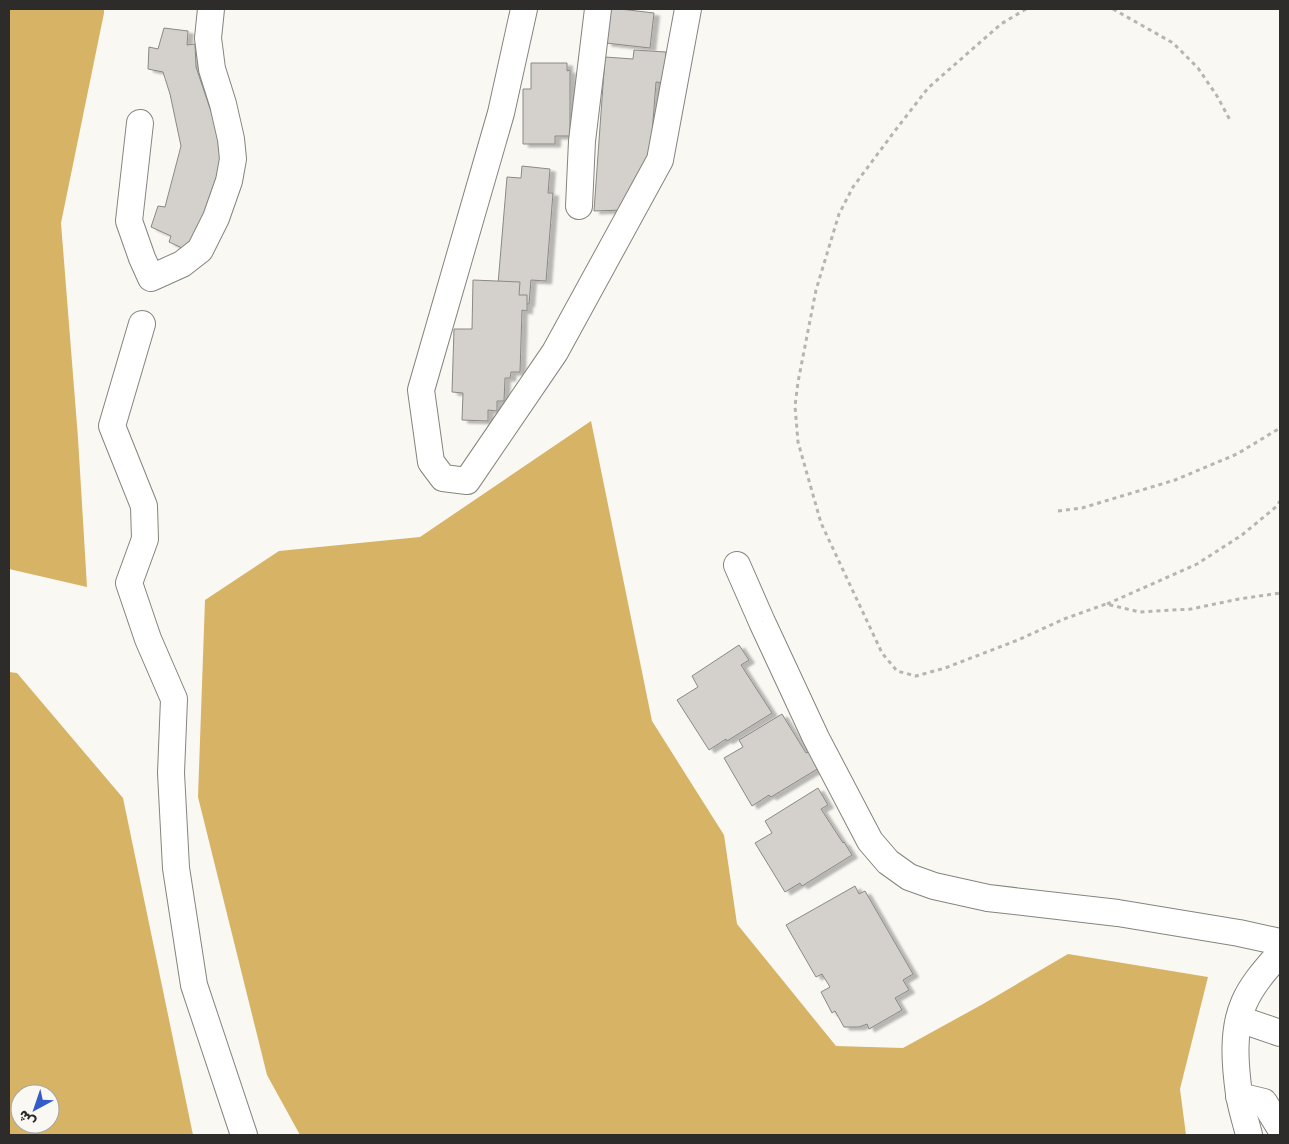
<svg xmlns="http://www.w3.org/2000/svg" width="1289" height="1144" font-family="Rubik,Vazirmatn,sans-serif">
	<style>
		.forest { fill: #d7b365; fill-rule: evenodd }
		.building { fill: #d4d1cd; stroke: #8b8985; filter: url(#shadow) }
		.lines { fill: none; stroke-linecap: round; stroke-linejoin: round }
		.minor-casing { stroke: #86847f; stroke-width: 28 }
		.path { stroke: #b6b5b1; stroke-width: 3; stroke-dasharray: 4 4; stroke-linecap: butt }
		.minor { stroke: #fff; stroke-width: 26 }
	</style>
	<defs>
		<filter id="shadow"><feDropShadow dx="5.5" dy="3" stdDeviation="1" flood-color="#0004"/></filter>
	</defs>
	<rect width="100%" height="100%" fill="#faf8f3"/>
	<g class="forest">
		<path d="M9,9H104V13L61,223L78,438L87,587L9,569Z"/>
		<path d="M591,421L652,721L724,835L737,924L836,1046L903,1048L983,1004L1068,954L1208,977L1180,1089L1186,1135H300L267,1075L198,797L205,600L279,551L420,537Z"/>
		<path d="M9,672L17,673L123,798L193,1135H9ZM20,1094H50V1124H20Z"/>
	</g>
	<g class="building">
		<path d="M609,9H620L654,13L650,48L606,43Z"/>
		<path d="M164,28L188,31L187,45L195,44L196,67L223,147L213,205L193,253L169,242L171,236L151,227L158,206L165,207L181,146L170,94L163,72L148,69L149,47L158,49Z"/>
		<path d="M634,50L666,52L664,83L656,82L650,160L622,210L594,211L605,57L633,59Z"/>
		<path d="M531,63H567V71L570,70V136H555V144H523V89H531Z"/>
		<path d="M522,166L550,169L548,193H553L546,281L531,280L529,304L508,302V297L497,296L507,177L521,178Z"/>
		<path d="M473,280L520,282L519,295H527V311L522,310L520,372H511L510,378H505L504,401H497V411L488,410V421L462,420L463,393L452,392L454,329H472Z"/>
		<path d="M739,645L749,660L741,665L772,713L727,741L726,739L709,750L677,700L698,687L692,676Z"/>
		<path d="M782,714L806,753L809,752L819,768L771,797L769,795L752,806L724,758L743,747L739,740Z"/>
		<path d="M818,788L828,805L821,809L843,843L844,842L852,855L802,886L800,883L785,892L755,843L772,833L765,821Z"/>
		<path d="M855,886L859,894L865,891L913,974L903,980L909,990L895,998L902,1010L869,1029L867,1024L859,1027H844L835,1011L832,1013L821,992L830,987L822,974L816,977L786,925Z"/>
	</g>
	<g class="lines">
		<g class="minor-casing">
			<g id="minor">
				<path d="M524,9L501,113L421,390L431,462L443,478L467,481L555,352L660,160L688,9"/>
				<path d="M140,123L129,221L142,258L151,278L182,264L200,250L216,218L229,181L233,159L231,139L223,104L212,69L208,38L211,9"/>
				<path d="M579,206L582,141L598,9"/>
				<path d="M142,324L112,426L144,506L145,539L129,583L148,639L174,699L171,773L176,868L194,985L244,1135"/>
				<path d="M737,565L762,622L816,738L870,841L888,862L909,877L934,886L988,898L1118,913L1239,933L1280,942"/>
				<path d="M1239,1019L1280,1033"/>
				<path d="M1239,1096L1264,1102L1280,1128"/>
				<path d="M1249,1135C1246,1122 1241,1108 1239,1094C1235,1065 1232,1030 1244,1003C1252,984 1267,968 1280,953"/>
			</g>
		</g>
		<g class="path">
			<path d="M1026,9L1001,24L928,88L894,132L853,187L839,214L816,290L798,382L795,406L798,442L821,523L882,653L897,671L916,676L945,668L1018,640L1064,619L1106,604L1140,612L1191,609L1239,599L1280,593"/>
			<path d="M1113,9L1173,43L1198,68L1217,96L1230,120"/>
			<path d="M1058,511L1082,508L1175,480L1237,454L1280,428"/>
			<path d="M1107,604L1197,564L1242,535L1277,506L1280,501"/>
		</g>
		<use href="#minor" class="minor"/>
	</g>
	<rect width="1289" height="1144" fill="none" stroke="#2d2c2a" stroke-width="20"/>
	<g transform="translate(35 1109) rotate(220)"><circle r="24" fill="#faf8f3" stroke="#a8a6a3"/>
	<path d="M0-4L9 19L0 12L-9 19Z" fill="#335bcb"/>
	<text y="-8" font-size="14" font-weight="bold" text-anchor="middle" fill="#2d2c2a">ش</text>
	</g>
</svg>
